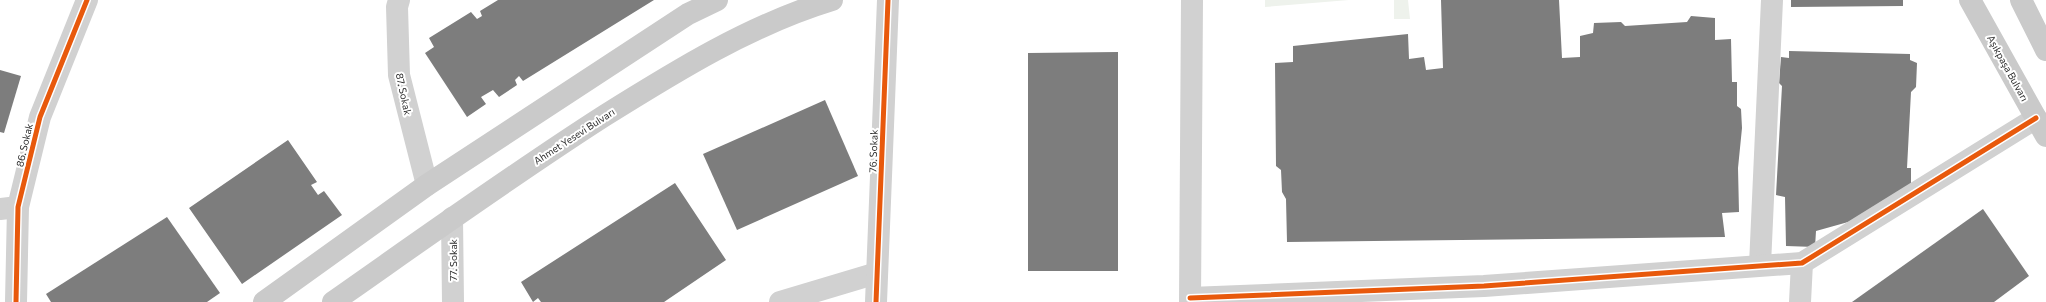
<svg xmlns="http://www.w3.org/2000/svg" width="2046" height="302" font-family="Commissioner,sans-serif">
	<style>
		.green { fill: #eef2ec }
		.building { fill: #7d7d7d }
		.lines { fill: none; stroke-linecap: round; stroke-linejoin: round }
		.street { stroke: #d1d1d1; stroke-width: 22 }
		.secondary { stroke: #cacaca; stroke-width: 22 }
		.cycleway-casing { stroke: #fff; stroke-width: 8 }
		.cycleway { stroke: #e8590c; stroke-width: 5 }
		.labels { text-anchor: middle; stroke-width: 4; stroke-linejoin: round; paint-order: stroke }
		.street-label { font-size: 10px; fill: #2c2c2c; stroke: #fff }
	</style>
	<rect width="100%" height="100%" fill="#fff"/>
	<g class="green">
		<path d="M1265,0H1349L1265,7Z"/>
		<path d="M1394,0H1408L1410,19H1394Z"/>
	</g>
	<g class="building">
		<path d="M498,0H654L523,81L519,76L515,80L517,85L499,97L493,90L481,97L486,104L467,117L425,53L434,47L429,38L471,12L477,19L482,16L480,11Z"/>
		<path d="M1441,0H1559L1562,58L1580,57V36L1593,33L1594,23L1621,22L1625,26L1687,22L1691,16L1715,18V40L1731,39L1732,82H1737V106L1741,109L1742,128L1738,168L1739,212L1722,213L1725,237L1287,242L1286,199L1282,192L1281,170L1276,166L1275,63L1293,62V46L1408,34L1409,59L1424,57L1426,70L1443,68Z"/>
		<path d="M1791,0H1903V6L1791,7Z"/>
		<path d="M1789,51L1910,54V60L1917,63L1916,87L1911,92L1907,168H1911V200L1866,217L1816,231L1815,247L1786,246L1785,197L1776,195L1782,86L1779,83L1781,57L1789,58Z"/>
		<path d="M1118,52V271H1028V53Z"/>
		<path d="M0,70L21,76L4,133L0,132Z"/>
		<path d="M825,100L858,176L737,230L703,154Z"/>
		<path d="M288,140L317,182L311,185L318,195L324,191L342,215L242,284L189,208Z"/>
		<path d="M675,183L726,260L664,302H541L538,298L533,302L521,282Z"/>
		<path d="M1983,209L2029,276L1994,302H1852Z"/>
		<path d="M167,217L220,293L207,302H51L46,294Z"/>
	</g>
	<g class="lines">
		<g class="street">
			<path d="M399,0L397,7L399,75L427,185"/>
			<path d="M0,209L18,207"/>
			<path d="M452,218L453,302"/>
			<path d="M1760,265L1772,0"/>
			<path d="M1190,298L1484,286L1802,263L2036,118"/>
			<path d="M16,302L18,207L40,117L87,0"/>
			<path d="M780,302L877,273"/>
			<path d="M876,302L888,0"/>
			<path d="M1190,302L1192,0"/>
			<path d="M1800,302L1802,263"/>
		</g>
		<g class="secondary">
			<path d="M1970,0L2046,136"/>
			<path d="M2021,0L2046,50"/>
			<path d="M264,302L427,185L688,14L717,0"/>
			<path d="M333,302C423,239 512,175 604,116C676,71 750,25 832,0"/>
		</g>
		<g class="cycleway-casing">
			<g id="cycleway">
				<path d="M1190,298L1484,286L1802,263L2036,118"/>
				<path d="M16,302L18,207L40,117L87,0"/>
				<path d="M876,302L888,0"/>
			</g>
		</g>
		<use href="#cycleway" class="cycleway"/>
	</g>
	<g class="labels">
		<g class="street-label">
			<text transform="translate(2008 68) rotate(61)" y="4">Aşıkpaşa Bulvarı</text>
			<text transform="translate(404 94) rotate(78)" y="4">87. Sokak</text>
			<text transform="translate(574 136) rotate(-33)" y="4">Ahmet Yesevi Bulvarı</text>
			<text transform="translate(24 145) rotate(-77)" y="4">86. Sokak</text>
			<text transform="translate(873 151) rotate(-88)" y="4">76. Sokak</text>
			<text transform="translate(453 260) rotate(-90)" y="4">77. Sokak</text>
		</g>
	</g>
</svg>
